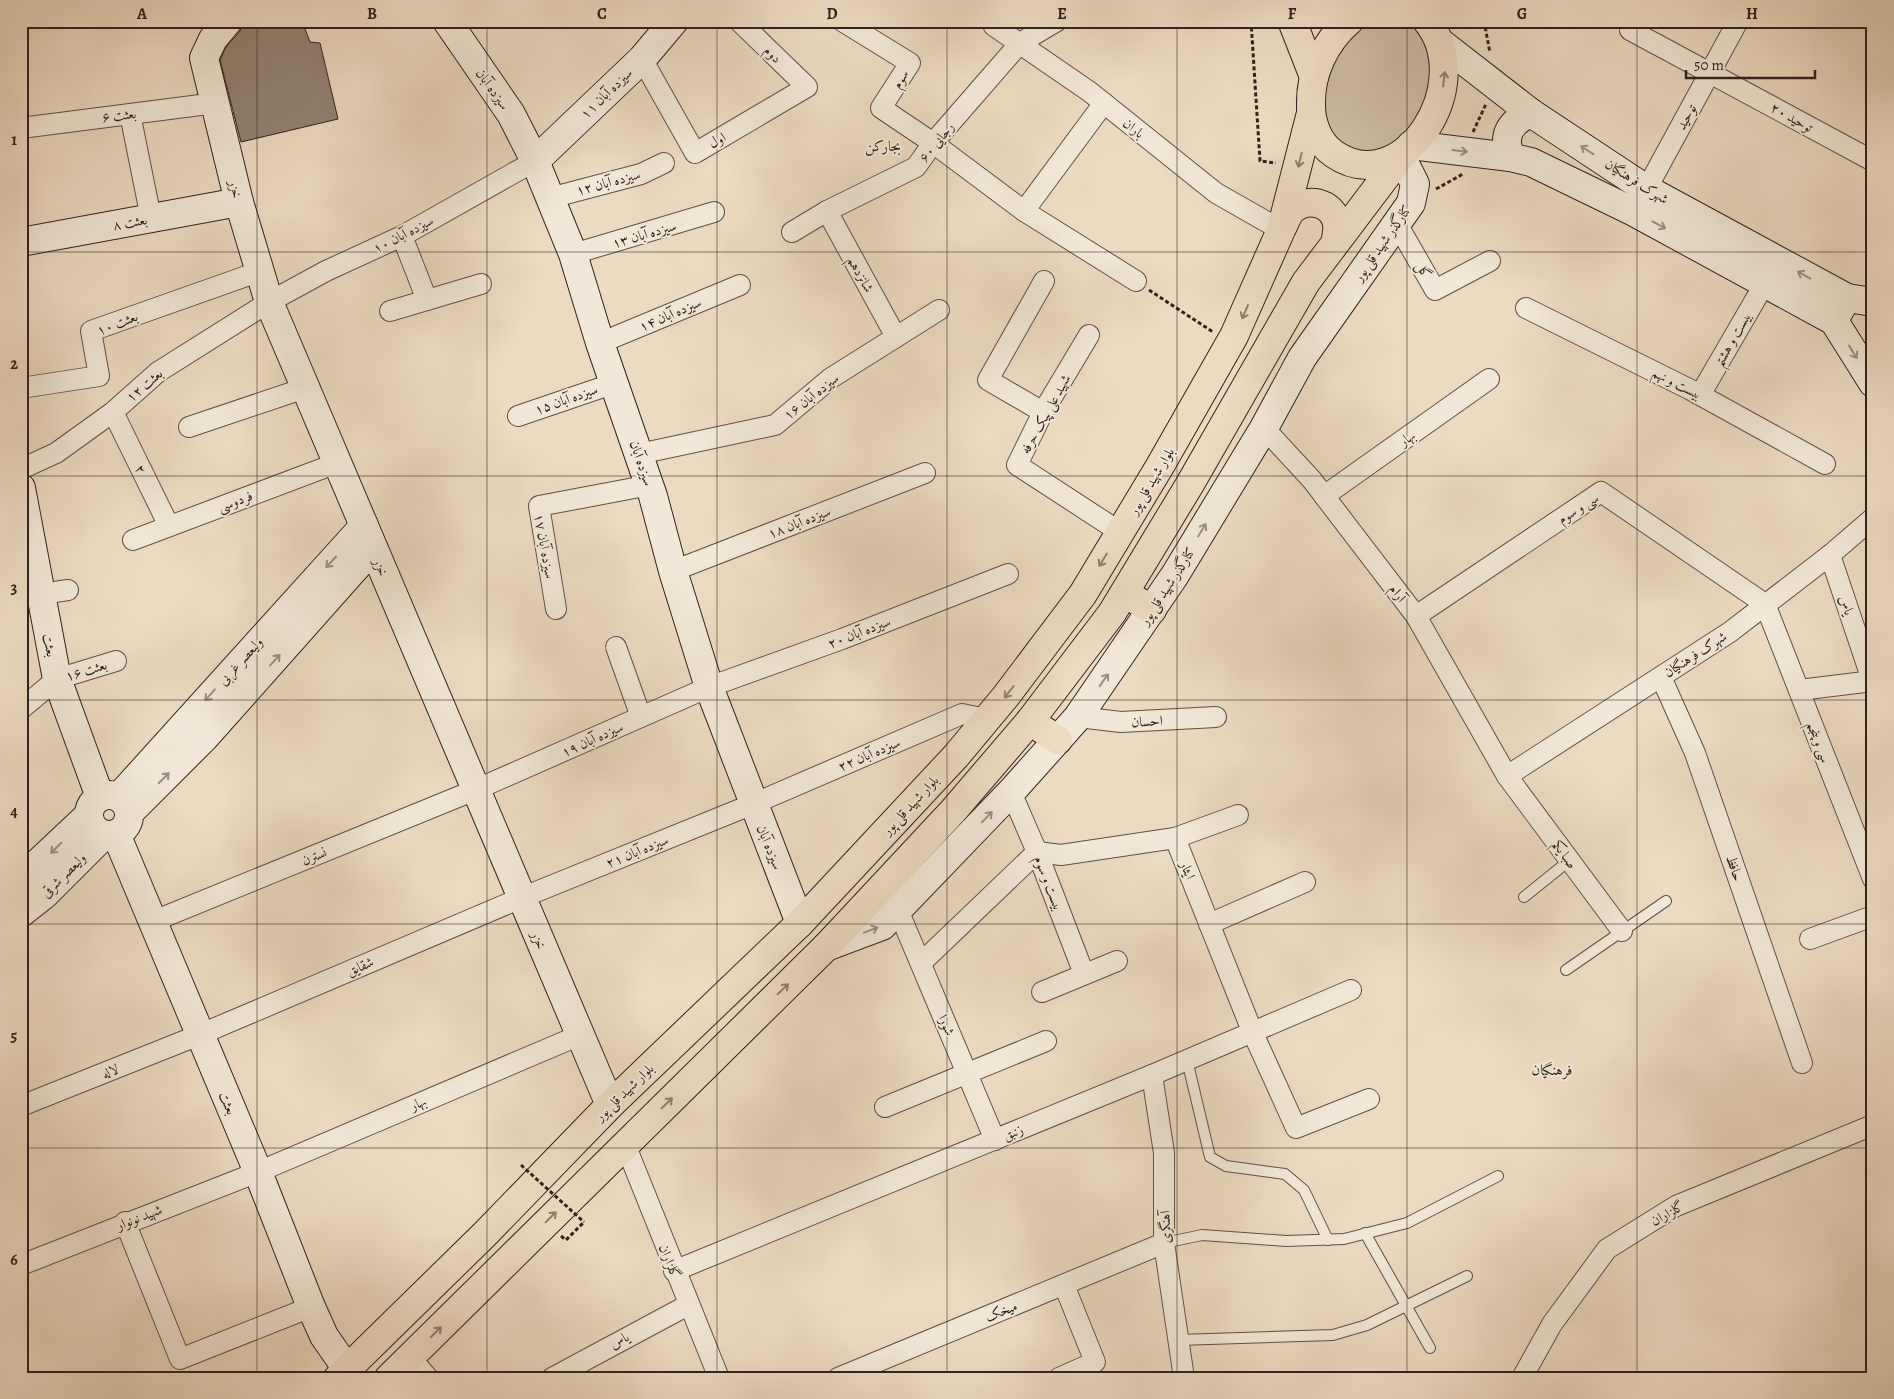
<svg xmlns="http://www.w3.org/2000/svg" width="1894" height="1399" font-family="Alegreya,Amiri,serif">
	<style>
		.green { fill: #cdbca5; stroke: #7e6f62 }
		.building { fill: #928273; stroke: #30221e }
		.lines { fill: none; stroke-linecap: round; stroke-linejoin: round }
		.lane-casing { stroke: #5f5047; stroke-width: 12 }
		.street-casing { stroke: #5f5047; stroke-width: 22 }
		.secondary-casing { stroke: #30221e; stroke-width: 30 }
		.primary-casing { stroke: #30221e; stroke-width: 30 }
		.highway-casing { stroke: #30221e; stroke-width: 30 }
		.path { stroke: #30221e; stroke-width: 3; stroke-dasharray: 4 2.5; stroke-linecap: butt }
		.lane { stroke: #f3e8d7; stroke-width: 10 }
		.street { stroke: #f3e8d7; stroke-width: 20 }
		.secondary { stroke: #f3e8d7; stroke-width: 28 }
		.primary { stroke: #eddbc1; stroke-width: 28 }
		.highway { stroke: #eddbc1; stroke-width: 28 }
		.path-bridge { stroke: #30221e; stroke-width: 3; stroke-dasharray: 4 2.5; stroke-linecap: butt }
		.oneway { stroke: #8e7e70 }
		.oneway2 { stroke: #9b8f84 }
		.grid { fill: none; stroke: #30221e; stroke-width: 1; stroke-opacity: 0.55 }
		.labels { text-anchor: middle; stroke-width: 4; stroke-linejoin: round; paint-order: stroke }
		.street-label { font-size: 14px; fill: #30221e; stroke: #f3e8d7 }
		.neighbourhood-label { font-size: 15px; fill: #30221e; stroke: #f3e8d7 }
		.neatline { fill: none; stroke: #30221e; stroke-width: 2 }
		.grid-label { font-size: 16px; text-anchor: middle; font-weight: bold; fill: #30221e }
	</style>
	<rect width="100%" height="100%" fill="#eddbc1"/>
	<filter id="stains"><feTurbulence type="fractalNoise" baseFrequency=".004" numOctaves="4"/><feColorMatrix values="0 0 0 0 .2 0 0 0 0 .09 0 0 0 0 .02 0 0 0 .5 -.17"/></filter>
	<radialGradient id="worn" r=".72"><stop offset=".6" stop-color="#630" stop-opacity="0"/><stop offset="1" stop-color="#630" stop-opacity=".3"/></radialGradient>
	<path class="green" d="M1366,21H1410L1424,31L1434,58L1430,102L1410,135L1388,152L1344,151L1329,135L1319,106L1322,81L1354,27Z"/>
	<path class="building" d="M243,21H302L310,42L320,43L338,119L241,142L220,60L226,47L240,31Z"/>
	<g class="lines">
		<g class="lane-casing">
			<g id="lane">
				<path d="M1524,897L1570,860"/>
				<path d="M1566,970L1666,901"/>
				<path d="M1187,1060L1210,1157L1226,1166L1285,1174L1304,1190L1328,1240"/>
				<path d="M1365,1233L1430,1348"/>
				<path d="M1164,1243L1202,1235L1286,1241L1344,1239L1407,1223L1498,1176"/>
				<path d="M1178,1340L1333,1335L1367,1325L1467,1276"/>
			</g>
		</g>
		<g class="street-casing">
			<g id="street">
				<path d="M842,21L910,63L881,108L933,143L1024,211L1136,281"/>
				<path d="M991,21L994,26L1090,92L1216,193L1281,230"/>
				<path d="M1630,30L1873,161"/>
				<path d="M642,59L695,153L807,87L739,21"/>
				<path d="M130,114L151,218"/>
				<path d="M21,128L216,103"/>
				<path d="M550,198L641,174L664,163"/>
				<path d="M1640,201L1738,21"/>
				<path d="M827,211L896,337"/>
				<path d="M1024,211L1104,103"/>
				<path d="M1396,222L1435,290L1490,261"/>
				<path d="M792,232L827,211L916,167L933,143L1020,43L1057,21"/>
				<path d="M402,236L427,300"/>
				<path d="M573,254L714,212"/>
				<path d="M1526,308L1691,390L1825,464"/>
				<path d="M390,311L481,284"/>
				<path d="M1089,335L1043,412L1017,465L1120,532"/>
				<path d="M600,343L740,285"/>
				<path d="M21,388L99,376L91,331L258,272"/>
				<path d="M1700,395L1765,283"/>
				<path d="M113,412L169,526"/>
				<path d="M1043,412L988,380L1044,281"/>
				<path d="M518,416L615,383"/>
				<path d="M189,427L305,388"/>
				<path d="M1264,428L1312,480L1416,616L1507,776L1622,931"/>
				<path d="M639,454L775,425L831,378L939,310"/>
				<path d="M21,469L56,453L113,412L158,372L269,302L326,271L402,236L535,161"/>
				<path d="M1324,496L1489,379"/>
				<path d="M133,540L337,463"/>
				<path d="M1830,555L1873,683"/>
				<path d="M673,571L925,473"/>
				<path d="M41,594L68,590"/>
				<path d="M21,596L40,590"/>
				<path d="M556,609L539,506L650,485"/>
				<path d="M1416,616L1601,492L1765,604L1873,879"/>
				<path d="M616,647L641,717"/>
				<path d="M1661,677L1695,753L1802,1063"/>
				<path d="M1799,690L1873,681"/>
				<path d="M21,709L57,679L116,661"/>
				<path d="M1078,717L1121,722L1216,717"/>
				<path d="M1507,776L1730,632L1830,555L1873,518"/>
				<path d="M1011,792L1037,852L1084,974"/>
				<path d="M1175,838L1238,815"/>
				<path d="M898,910L995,1140"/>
				<path d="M154,921L475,790L709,687L842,639L1008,574"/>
				<path d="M1209,924L1305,882"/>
				<path d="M1810,939L1873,916"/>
				<path d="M921,963L1037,852L1061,855L1175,838L1252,1031L1296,1128L1369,1099"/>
				<path d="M1042,992L1117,961"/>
				<path d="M1152,1075L1164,1153V1243L1184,1378"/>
				<path d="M21,1106L199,1035L521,898L753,804L962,714L986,719"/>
				<path d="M885,1107L1046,1041"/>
				<path d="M625,1144L719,1378"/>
				<path d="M125,1222L180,1359L311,1307"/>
				<path d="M21,1265L258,1172L580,1035"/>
				<path d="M674,1271L1152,1075L1351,990"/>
				<path d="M410,1357L428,1378"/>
				<path d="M552,1378L688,1305"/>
				<path d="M838,1378L1164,1243"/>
				<path d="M1059,1378L1095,1362L1064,1285"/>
				<path d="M1522,1378L1552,1324L1607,1249L1676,1206L1873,1125"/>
			</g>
		</g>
		<g class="secondary-casing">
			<g id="secondary">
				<path d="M228,21L213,39L204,58L239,202L269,302L610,1105"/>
				<path d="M447,21L511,114L535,161L573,254L600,343L653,496L673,571L709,687L800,923"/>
				<path d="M1441,43L1531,113L1646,189L1847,298"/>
				<path d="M1411,145L1510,157L1531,162L1634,212L1834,321L1873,383"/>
				<path d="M1510,157C1502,135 1510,122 1531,113"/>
				<path d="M535,161L642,59L674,21"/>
				<path d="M21,242L239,202"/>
				<path d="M1838,313L1847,298L1873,302"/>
				<path d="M21,488L57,679L100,797"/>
				<circle cx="109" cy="815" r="20"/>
				<path d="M119,797L364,526"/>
				<path d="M129,813L205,737L373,548"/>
				<path d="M116,834L258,1172L311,1307L324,1336L347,1369"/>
				<path d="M21,879L89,815"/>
				<path d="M21,913L44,895L104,835"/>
				<path d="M826,947L882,926L1011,792L1078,717L1175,575L1264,428L1302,358L1411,203L1415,184L1401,156"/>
			</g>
		</g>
		<g class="primary-casing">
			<path id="primary" d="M1292,21L1314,77"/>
		</g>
		<g class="highway-casing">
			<g id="highway">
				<path d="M1349,21C1325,42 1310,73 1311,105C1311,123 1318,143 1334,154C1403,201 1478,84 1427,21"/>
				<path d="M1283,226C1285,222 1287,216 1290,212C1305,196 1333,201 1337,224C1338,229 1336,235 1336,241"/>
				<path d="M1125,593L1152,610"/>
				<path d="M1030,721L1058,740"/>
				<path d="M338,1378L485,1234L610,1105L800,923L956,756L1006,696L1083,594L1160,466L1234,336L1281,230L1311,113"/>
				<path d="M389,1378L826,947L953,811L1030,721L1112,613L1190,484L1306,282L1405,151"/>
			</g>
		</g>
		<g class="path">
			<path d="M1251,21L1260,161L1276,163"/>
			<path d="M1484,21L1490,53"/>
			<path d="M1473,132L1486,104"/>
			<path d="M1436,189L1463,174"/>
			<path d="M1149,290L1213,332"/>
			<path d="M561,1236L566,1240L584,1222"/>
		</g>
		<use href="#lane" class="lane"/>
		<use href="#street" class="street"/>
		<use href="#secondary" class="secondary"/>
		<use href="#primary" class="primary"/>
		<use href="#highway" class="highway"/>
		<path class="path-bridge" d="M521,1165L584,1222"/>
	</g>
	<defs><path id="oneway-shaft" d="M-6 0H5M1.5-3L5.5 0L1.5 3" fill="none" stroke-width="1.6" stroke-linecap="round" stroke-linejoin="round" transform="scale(1.25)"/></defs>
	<g class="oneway">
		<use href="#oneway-shaft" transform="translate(1444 79) rotate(-83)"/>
		<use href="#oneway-shaft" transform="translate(1300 160) rotate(103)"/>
		<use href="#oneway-shaft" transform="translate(1245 312) rotate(114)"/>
		<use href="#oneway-shaft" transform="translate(1103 560) rotate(121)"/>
		<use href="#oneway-shaft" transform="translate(1009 692) rotate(128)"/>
		<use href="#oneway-shaft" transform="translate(783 989) rotate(-44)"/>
		<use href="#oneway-shaft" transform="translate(667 1103) rotate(-44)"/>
		<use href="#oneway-shaft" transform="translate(551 1217) rotate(-45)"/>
		<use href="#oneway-shaft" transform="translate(436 1332) rotate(-45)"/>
	</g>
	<g class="oneway2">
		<use href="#oneway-shaft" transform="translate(1587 150) rotate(-147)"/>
		<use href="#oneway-shaft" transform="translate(1460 151) rotate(7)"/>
		<use href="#oneway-shaft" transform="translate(1659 225) rotate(28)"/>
		<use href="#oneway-shaft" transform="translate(1804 275) rotate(-151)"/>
		<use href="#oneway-shaft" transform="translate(1853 352) rotate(58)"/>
		<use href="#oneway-shaft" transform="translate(1202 530) rotate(-59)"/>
		<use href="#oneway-shaft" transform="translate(331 562) rotate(133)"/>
		<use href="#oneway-shaft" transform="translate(275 660) rotate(-48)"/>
		<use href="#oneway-shaft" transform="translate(1104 680) rotate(-55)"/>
		<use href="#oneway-shaft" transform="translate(210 695) rotate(132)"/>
		<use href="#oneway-shaft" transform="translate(164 778) rotate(-45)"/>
		<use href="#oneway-shaft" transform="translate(987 817) rotate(-46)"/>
		<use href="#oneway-shaft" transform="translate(56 848) rotate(135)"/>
		<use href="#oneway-shaft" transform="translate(871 930) rotate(-21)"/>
	</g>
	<path class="grid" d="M257,21V1378M487,21V1378M717,21V1378M947,21V1378M1177,21V1378M1407,21V1378M1637,21V1378M21,252H1873M21,476H1873M21,700H1873M21,924H1873M21,1148H1873"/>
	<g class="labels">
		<g class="street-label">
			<text transform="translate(773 54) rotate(44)" y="5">دوم</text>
			<text transform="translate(900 79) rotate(-58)" y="5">سوم</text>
			<text transform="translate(493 89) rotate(54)" y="5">سیزده آبان</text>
			<text transform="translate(606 93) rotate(-44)" y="5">سیزده آبان ۱۱</text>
			<text transform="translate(119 115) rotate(-7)" y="5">بعثت ۶</text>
			<text transform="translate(1686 117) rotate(-61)" y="5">توحید</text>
			<text transform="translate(1792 117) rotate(29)" y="5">توحید ۲۰</text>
			<text transform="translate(1134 128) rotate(39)" y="5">باران</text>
			<text transform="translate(717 140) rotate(-30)" y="5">اول</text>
			<text transform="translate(936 142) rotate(-51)" y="5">رجایی ۶۰</text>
			<text transform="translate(1637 181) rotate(32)" y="5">شهرک فرهنگیان</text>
			<text transform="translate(608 182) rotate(-15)" y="5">سیزده آبان ۱۲</text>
			<text transform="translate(236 189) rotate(77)" y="5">خزر</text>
			<text transform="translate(130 222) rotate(-10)" y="5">بعثت ۸</text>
			<text transform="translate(403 234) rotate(-27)" y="5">سیزده آبان ‍۱۰</text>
			<text transform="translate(644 234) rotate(-16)" y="5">سیزده آبان ۱۳</text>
			<text transform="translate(1382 243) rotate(-55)" y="5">کنارگذر شهید قلی پور</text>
			<text transform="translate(1424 270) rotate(60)" y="5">گل</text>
			<text transform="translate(861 274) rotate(61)" y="5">شانزدهم</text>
			<text transform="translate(670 314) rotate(-23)" y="5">سیزده آبان ۱۴</text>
			<text transform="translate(117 323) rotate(-21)" y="5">بعثت ۱۰</text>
			<text transform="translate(1732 339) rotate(-60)" y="5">بیست و هشتم</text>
			<text transform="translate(1677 383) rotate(27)" y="5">بیست و نهم</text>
			<text transform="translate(144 385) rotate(-40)" y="5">بعثت ۱۲</text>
			<text transform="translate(811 396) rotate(-38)" y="5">سیزده آبان ۱۶</text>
			<text transform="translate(566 399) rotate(-19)" y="5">سیزده آبان ۱۵</text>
			<text transform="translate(1045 414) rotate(-61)" y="5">شهید علی پیک حرفه</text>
			<text transform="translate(1407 438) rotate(-35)" y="5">بهار</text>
			<text transform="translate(642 463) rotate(71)" y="5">سیزده آبان</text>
			<text transform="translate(141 469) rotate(64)" y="5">۲</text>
			<text transform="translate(1151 481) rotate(-59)" y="5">بلوار شهید قلی پور</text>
			<text transform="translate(235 501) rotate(-21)" y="5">فردوسی</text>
			<text transform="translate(1578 508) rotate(-32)" y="5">سی و سوم</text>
			<text transform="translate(799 522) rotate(-21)" y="5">سیزده آبان ۱۸</text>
			<text transform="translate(545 546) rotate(80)" y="5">سیزده آبان ۱۷</text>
			<text transform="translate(381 567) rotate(67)" y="5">خزر</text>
			<text transform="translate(1167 586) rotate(-57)" y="5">کنارگذر شهید قلی پور</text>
			<text transform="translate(1398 593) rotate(53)" y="5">آرام</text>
			<text transform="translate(1847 605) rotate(71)" y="5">یاس</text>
			<text transform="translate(859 632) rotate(-21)" y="5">سیزده آبان ۲۰</text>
			<text transform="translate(50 645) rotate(79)" y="5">بعثت</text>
			<text transform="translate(1695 654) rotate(-33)" y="5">شهرک فرهنگیان</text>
			<text transform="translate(240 661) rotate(-48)" y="5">ولیعصر غربی</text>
			<text transform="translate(86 670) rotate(-17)" y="5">بعثت ۱۶</text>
			<text transform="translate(1147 721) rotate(-3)" y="5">احسان</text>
			<text transform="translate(592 739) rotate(-24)" y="5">سیزده آبان ۱۹</text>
			<text transform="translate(1819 742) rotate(69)" y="5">سی و پنجم</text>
			<text transform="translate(869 754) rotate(-23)" y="5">سیزده آبان ۲۲</text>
			<text transform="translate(910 805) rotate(-47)" y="5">بلوار شهید قلی پور</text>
			<text transform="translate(770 847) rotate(68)" y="5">سیزده آبان</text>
			<text transform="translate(637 851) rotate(-22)" y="5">سیزده آبان ۲۱</text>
			<text transform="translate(1565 854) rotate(54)" y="5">صبا یکم</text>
			<text transform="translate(314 856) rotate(-22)" y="5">نسترن</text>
			<text transform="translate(1735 868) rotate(71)" y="5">حافظ</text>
			<text transform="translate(1188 870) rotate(68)" y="5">ایثار</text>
			<text transform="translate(63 875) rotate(-45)" y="5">ولیعصر شرقی</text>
			<text transform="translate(1049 883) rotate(69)" y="5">بیست و سوم</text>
			<text transform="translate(539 940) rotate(67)" y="5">خزر</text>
			<text transform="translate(360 966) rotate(-23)" y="5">شقایق</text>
			<text transform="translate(947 1025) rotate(67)" y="5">شورا</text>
			<text transform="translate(110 1071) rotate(-22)" y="5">لاله</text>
			<text transform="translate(624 1092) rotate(-44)" y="5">بلوار شهید قلی پور</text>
			<text transform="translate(228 1103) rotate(67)" y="5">بعثت</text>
			<text transform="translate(418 1103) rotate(-23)" y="5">بهار</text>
			<text transform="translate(1013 1132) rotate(-22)" y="5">زنبق</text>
			<text transform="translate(1667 1213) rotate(-29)" y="5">گلزاران</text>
			<text transform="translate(139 1217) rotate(-21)" y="5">شهید نونوار</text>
			<text transform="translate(1165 1227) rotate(-91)" y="5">آهنگری</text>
			<text transform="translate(670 1261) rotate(68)" y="5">گلزاران</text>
			<text transform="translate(1001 1311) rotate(-22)" y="5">میخک</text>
			<text transform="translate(619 1340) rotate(-28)" y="5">یاس</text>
		</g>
		<g class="neighbourhood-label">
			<text x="883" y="151">بجارکن</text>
			<text x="1552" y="1075">فرهنگیان</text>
		</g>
	</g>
	<rect width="1894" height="1399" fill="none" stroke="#eddbc1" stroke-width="55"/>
	<path d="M1686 70v8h129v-8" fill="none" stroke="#30221e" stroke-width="2.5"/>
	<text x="1694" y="70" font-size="15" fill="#30221e" stroke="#f3e8d7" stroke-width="4" paint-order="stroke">50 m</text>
	<rect x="28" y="28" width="1838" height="1344" class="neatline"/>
	<g class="grid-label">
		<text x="142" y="19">A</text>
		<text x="372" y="19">B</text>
		<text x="602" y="19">C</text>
		<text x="832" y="19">D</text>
		<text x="1062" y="19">E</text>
		<text x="1292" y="19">F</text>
		<text x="1522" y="19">G</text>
		<text x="1752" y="19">H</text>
		<text x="14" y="145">1</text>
		<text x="14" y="369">2</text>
		<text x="14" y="593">3</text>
		<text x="14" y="817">4</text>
		<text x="14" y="1041">5</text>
		<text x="14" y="1265">6</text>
	</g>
	<rect width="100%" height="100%" filter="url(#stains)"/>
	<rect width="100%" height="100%" fill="url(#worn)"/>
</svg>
